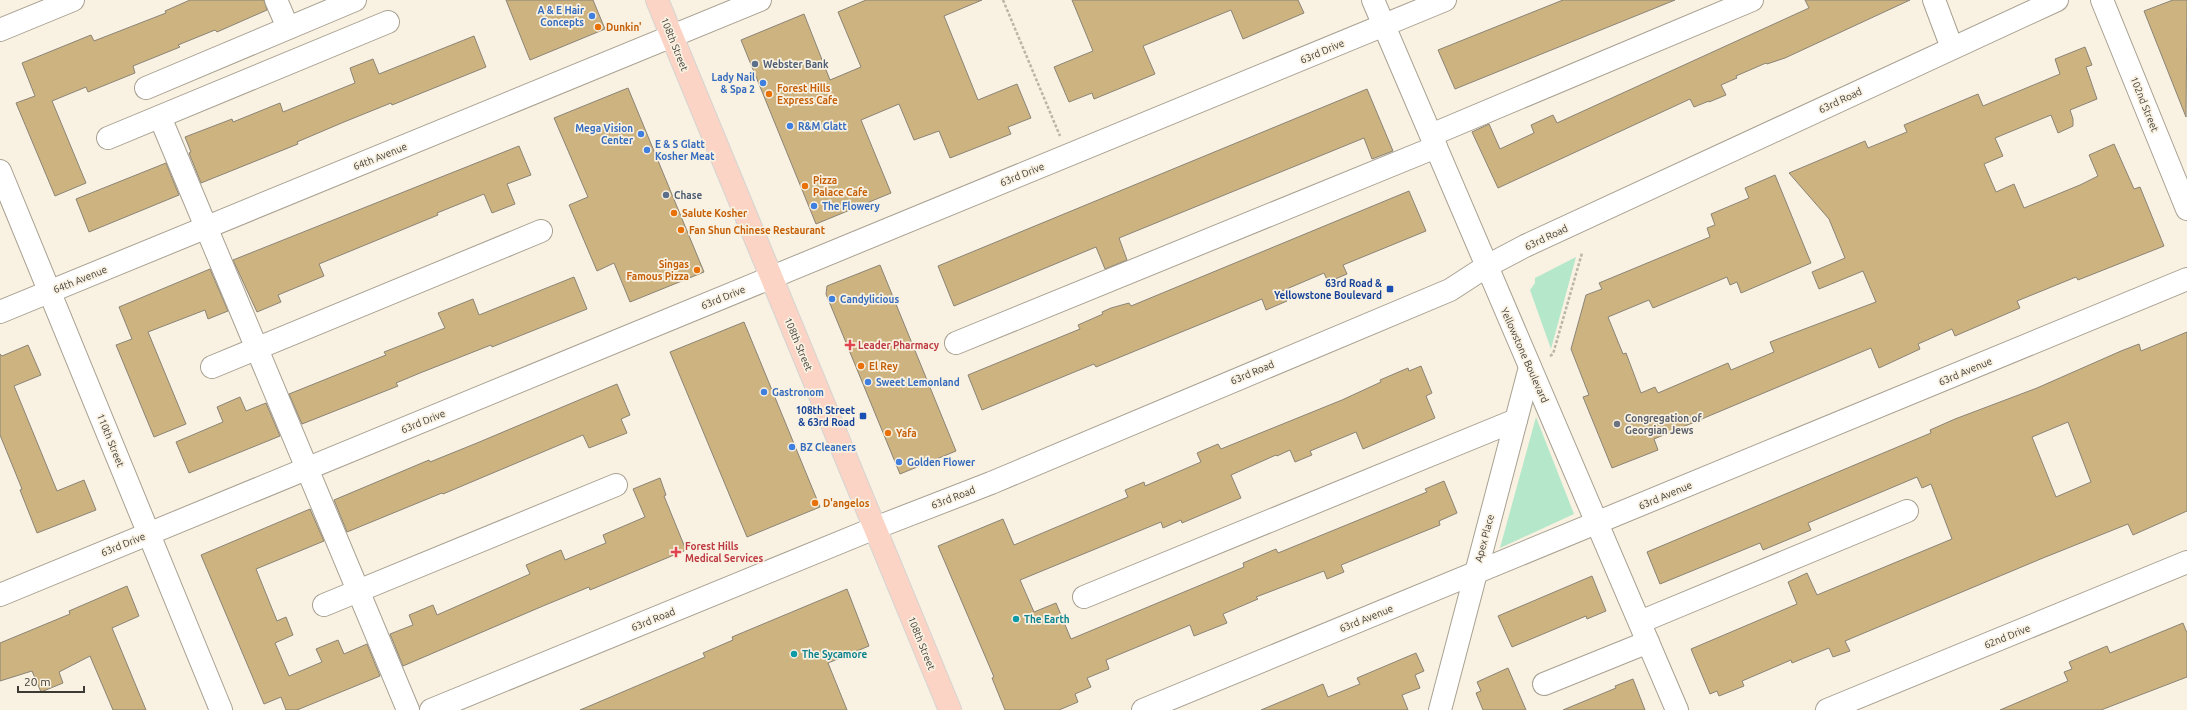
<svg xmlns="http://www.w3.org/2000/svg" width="2187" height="710" font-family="Ubuntu,sans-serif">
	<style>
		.green { fill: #b5e7ca }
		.building { fill: #ccb380; stroke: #8b8476; fill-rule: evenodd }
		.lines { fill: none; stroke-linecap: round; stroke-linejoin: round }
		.minor-casing { stroke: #a8a192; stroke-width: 24 }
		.major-casing { stroke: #d4d4d2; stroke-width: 24 }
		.path { stroke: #bbb5a8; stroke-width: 2.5; stroke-dasharray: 3 2; stroke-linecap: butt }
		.minor { stroke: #fff; stroke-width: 22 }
		.major { stroke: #fbd4c5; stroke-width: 22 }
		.shop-dot { fill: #3f7fe0; stroke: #f9f1e1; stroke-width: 1.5 }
		.food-dot { fill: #e8710a; stroke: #f9f1e1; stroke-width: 1.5 }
		.service-dot { fill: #5c6f8a; stroke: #f9f1e1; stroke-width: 1.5 }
		.transit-dot { fill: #1a4fb4; stroke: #f9f1e1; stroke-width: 1.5 }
		.health-dot { fill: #e0444e; stroke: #f9f1e1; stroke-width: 1.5 }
		.worship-dot { fill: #6b7280; stroke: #f9f1e1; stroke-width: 1.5 }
		.culture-dot { fill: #0f9aa8; stroke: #f9f1e1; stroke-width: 1.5 }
		.labels { text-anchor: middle; stroke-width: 3.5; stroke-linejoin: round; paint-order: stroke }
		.shop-label { font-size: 10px; font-weight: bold; fill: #366cbe; stroke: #f9f1e1; text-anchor: start }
		.food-label { font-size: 10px; font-weight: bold; fill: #c56008; stroke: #f9f1e1; text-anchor: start }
		.street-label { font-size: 10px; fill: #3d3a34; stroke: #f9f1e1 }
		.service-label { font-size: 10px; font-weight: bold; fill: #4e5e75; stroke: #f9f1e1; text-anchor: start }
		.transit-label { font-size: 10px; font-weight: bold; fill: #164399; stroke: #f9f1e1; text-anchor: end }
		.health-label { font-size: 10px; font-weight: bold; fill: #be3a42; stroke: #f9f1e1; text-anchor: start }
		.worship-label { font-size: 10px; font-weight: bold; fill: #5b616d; stroke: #f9f1e1; text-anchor: start }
		.culture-label { font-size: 10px; font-weight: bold; fill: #0d838f; stroke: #f9f1e1; text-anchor: start }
	</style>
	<rect width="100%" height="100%" fill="#f9f1e1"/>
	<g class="green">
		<path d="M1576,257L1551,349L1530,290L1535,283V278Z"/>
		<path d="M1536,417L1574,514L1500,548Z"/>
	</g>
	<g class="building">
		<path d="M190,0H264L267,10L217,32L215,30L178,45L180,47L133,66L135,73L88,92L86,87L52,101L86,183L55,196L16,103L35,96L22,63L91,35L94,41L166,13L165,11Z"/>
		<path d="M506,0H593L605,29L530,60Z"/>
		<path d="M866,0H982L944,16L978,100L1017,84L1031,118L1008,127L1011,134L950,158L939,131L914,140L899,104L861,120L891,193L816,224L741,40L804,14L830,80L861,67L838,12Z"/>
		<path d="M1072,0H1298L1304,13L1243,39L1231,10L1143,46L1155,74L1094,99L1092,93L1069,102L1054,67L1093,51Z"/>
		<path d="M1563,0H1675L1455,89L1438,50Z"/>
		<path d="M1805,0H1910L1785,58L1767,64L1766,63L1736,76L1737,78L1721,85L1726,95L1709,102V101L1694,107L1690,99L1498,188L1472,132L1489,124L1500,149L1534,133L1531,125L1553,115L1557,123L1809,8Z"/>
		<path d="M2173,0H2187L2186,117L2144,11Z"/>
		<path d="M474,36L486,67L392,105L391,103L344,122L297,142L298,144L201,183L189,153L191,152L185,137L232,119L233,122L280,103L283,112L355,83L350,68L373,59L379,74Z"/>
		<path d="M2085,47L2092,65L2086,67L2097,99L2070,110L2073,119V126L2058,133L2051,115L1995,138L2003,156L1984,164L1996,192L2014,184L2024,208L2080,185L2098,176L2089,155L2114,144L2134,189L2140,187L2164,246L2078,280L2076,277L2017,301L2020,308L1955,336L1952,329L1918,344L1920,349L1879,368L1871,348L1654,439L1658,450L1612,468L1583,397L1589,395L1571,349L1586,295L1602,289L1599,283L1710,237L1707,228L1715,225L1711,214L1749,198L1745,188L1775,175L1811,263L1741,293L1737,282L1730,285L1727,277L1653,308L1649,300L1608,317L1623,354L1626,353L1641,393L1655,387L1658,393L1728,363L1731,370L1774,352L1770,342L1876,302L1863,271L1819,289L1812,272L1845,258L1829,219L1789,173L1865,141L1868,148L1907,132L1904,125L1978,94L1983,106L2060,74L2055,59Z"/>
		<path d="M628,88L704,272L630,302L614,263L597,271L569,205L588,197L554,118Z"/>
		<path d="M1367,89L1393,151L1372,159L1364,138L1119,238L1127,260L1105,269L1096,247L954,306L938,266Z"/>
		<path d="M519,146L531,175L507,184L515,204L492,213L484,194L437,213L438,215L319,264L324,276L278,295L281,302L257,312L233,260Z"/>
		<path d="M166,163L179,195L89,232L76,199Z"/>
		<path d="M1409,191L1426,231L1343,265L1347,274L1328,282L1324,273L1282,291L1287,301L1266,310L1262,299L1096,367L1094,364L982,410L968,375L1080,329L1078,325L1103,314L1102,312L1111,308L1129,303L1131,306Z"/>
		<path d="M880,265L956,451L900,474L826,294L827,286Z"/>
		<path d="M210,269L228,311L208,319L205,310L148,332L186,424L154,437L116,345L132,339L119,307Z"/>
		<path d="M574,277L587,309L492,347L491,345L420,373L396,383L398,386L302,424L289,394L386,355L384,352L445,328L438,313L473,299L479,315Z"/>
		<path d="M744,322L820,507L747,537L670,352Z"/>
		<path d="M2187,332V511L2133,535L2128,524L2043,558L1845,641L1850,651L1833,657L1829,648L1792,663L1791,660L1742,681L1744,686L1719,696L1717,691L1710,694L1691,649L1797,604L1788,582L1807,573L1817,595L1952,539L1931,484L1922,488L1917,477L1808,523L1811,530L1763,550L1760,543L1660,584L1647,552L1931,433L1930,430L1955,419L2037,388L2121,351L2139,344L2141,351ZM2068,422L2091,482L2056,497L2032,437Z"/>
		<path d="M28,345L41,375L14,386L57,491L84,480L96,510L37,533L20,490L22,489L0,435V354L2,356Z"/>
		<path d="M1421,366L1432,393L1426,396L1435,418L1363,449L1356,432L1310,451L1312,455L1295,462L1290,450L1277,456L1276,455L1231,475L1241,498L1182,523L1181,520L1163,528L1161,522L1020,580L1034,612L1056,603L1071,639L1244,567L1243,563L1276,549L1278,553L1427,492L1425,489L1444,481L1457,513L1439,521L1440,525L1341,565L1344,572L1327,579L1324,571L1256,597L1258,599L1223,614L1227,623L1194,636L1190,625L1106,660L1109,669L1087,678L1091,687L1075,694L1078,702L1059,710H1005L992,678L994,677L938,546L1003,519L1014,545L1128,497L1125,490L1144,482L1145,486L1201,462L1197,453L1218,444L1221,449L1342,400L1381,382L1380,380L1408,368L1409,371Z"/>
		<path d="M617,384L630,415L621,419L627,433L589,448L583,435L443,494L442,493L347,532L334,500L429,460L430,462L477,443Z"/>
		<path d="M240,397L246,411L266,403L280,436L189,473L176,442L223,422L217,407Z"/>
		<path d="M660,478L666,495L664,496L686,550L590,590L589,587L543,606L403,666L390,634L413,625L409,615L433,605L437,615L530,574L526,565L561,550L565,560L606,543L603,535L645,517L633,489Z"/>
		<path d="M310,509L324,541L256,569L277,621L286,617L293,635L275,643L289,676L322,662L316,649L338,640L344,654L367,644L380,676L297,710H286L281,697L264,704L201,555Z"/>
		<path d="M1592,576L1606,611L1587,619L1586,616L1512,647L1498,616Z"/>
		<path d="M127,586L139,616L112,628L146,710H113L90,656L59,672L63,683L41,692L32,671L0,681V643L70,614L69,611Z"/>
		<path d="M847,589L869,646L828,663L847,710H580L705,657L703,653L733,640L732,637Z"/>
		<path d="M2183,623L2187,633V677L2101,710H2000L2068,681L2064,672L2072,669L2069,662L2107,646L2110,653Z"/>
		<path d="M1416,653L1424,671L1415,675L1420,688L1402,695L1408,710H1261L1323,684L1328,697L1360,684L1357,678Z"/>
		<path d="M1508,668L1526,710H1483L1476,693L1481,691L1477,682Z"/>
		<path d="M1633,679L1645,710H1563L1616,688L1615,686Z"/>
	</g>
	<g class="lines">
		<g class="minor-casing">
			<g id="minor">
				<path d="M276,0L288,28"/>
				<path d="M1373,0L1677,710"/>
				<path d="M1934,0L1952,48"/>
				<path d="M2102,0L2187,209"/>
				<path d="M0,30L73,0"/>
				<path d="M146,88L355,0"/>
				<path d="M160,117L408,710"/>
				<path d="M1431,135L1752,0"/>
				<path d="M108,138L388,22"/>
				<path d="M0,171L221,710"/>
				<path d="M0,312L760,0"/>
				<path d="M956,343L1436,147"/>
				<path d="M212,367L541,231"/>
				<path d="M0,595L1445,0"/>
				<path d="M1084,597L1516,420"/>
				<path d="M324,605L616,485"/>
				<path d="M1640,622L1907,511"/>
				<path d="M1544,684L1648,642"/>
				<path d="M431,710L875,528L991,483L1450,290L1487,266L1525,246L2057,0"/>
				<path d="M1143,710L2187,279"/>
				<path d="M1440,710L1530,367"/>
				<path d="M1827,710L2187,562"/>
			</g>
		</g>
		<g class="major-casing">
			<path id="major" d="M657,0L950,710"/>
		</g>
		<g class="path">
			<path d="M1003,0L1060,136"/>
			<path d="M1550,356L1553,354L1582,253"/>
		</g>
		<use href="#minor" class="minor"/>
		<use href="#major" class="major"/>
	</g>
	<g class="shop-dot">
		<circle cx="592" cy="16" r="4"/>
		<circle cx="763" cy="83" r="4"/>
		<circle cx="790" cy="126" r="4"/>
		<circle cx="641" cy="134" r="4"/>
		<circle cx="647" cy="150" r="4"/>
		<circle cx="814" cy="206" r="4"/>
		<circle cx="832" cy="299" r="4"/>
		<circle cx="868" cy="382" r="4"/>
		<circle cx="764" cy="392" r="4"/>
		<circle cx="792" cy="447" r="4"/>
		<circle cx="899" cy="462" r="4"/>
	</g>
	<g class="food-dot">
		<circle cx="598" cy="27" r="4"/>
		<circle cx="769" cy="94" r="4"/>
		<circle cx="805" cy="186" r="4"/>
		<circle cx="674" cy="213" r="4"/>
		<circle cx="681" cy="230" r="4"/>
		<circle cx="697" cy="270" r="4"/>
		<circle cx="861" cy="366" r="4"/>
		<circle cx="888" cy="433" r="4"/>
		<circle cx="815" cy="503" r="4"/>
	</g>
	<g class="service-dot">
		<circle cx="755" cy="64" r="4"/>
		<circle cx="666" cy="195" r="4"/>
	</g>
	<g class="transit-dot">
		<rect x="1386" y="285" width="8" height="8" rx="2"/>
		<rect x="859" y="412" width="8" height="8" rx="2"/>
	</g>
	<g class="health-dot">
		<path d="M848 339h4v4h4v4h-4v4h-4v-4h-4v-4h4z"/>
		<path d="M674 546h4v4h4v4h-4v4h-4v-4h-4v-4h4z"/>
	</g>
	<circle class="worship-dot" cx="1617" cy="424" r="4"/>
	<g class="culture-dot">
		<circle cx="1016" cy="619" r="4"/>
		<circle cx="794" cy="654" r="4"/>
	</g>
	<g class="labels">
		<g class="shop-label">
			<text x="584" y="14" text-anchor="end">A &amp; E Hair<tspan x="584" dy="12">Concepts</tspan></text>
			<text x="755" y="81" text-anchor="end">Lady Nail<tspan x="755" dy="12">&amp; Spa 2</tspan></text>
			<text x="798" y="130">R&amp;M Glatt</text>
			<text x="633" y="132" text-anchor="end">Mega Vision<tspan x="633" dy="12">Center</tspan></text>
			<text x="655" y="148">E &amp; S Glatt<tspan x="655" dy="12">Kosher Meat</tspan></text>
			<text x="822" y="210">The Flowery</text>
			<text x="840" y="303">Candylicious</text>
			<text x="876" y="386">Sweet Lemonland</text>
			<text x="772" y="396">Gastronom</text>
			<text x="800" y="451">BZ Cleaners</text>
			<text x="907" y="466">Golden Flower</text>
		</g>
		<g class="food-label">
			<text x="606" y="31">Dunkin'</text>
			<text x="777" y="92">Forest Hills<tspan x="777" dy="12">Express Cafe</tspan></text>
			<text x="813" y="184">Pizza<tspan x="813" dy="12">Palace Cafe</tspan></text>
			<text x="682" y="217">Salute Kosher</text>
			<text x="689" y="234">Fan Shun Chinese Restaurant</text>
			<text x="689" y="268" text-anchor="end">Singas<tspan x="689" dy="12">Famous Pizza</tspan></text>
			<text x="869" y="370">El Rey</text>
			<text x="896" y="437">Yafa</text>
			<text x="823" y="507">D'angelos</text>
		</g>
		<g class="street-label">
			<text transform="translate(675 44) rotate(68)" y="4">108th Street</text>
			<text transform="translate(1322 51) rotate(-23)" y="4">63rd Drive</text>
			<text transform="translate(1840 100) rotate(-25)" y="4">63rd Road</text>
			<text transform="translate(2145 104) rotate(68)" y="4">102nd Street</text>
			<text transform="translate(380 156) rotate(-22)" y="4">64th Avenue</text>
			<text transform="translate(1022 174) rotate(-22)" y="4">63rd Drive</text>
			<text transform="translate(1546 237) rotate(-25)" y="4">63rd Road</text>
			<text transform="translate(80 279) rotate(-22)" y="4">64th Avenue</text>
			<text transform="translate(723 297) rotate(-22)" y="4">63rd Drive</text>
			<text transform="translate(799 344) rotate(67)" y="4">108th Street</text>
			<text transform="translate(1525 355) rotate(66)" y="4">Yellowstone Boulevard</text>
			<text transform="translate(1965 371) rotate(-23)" y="4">63rd Avenue</text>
			<text transform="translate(1252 372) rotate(-23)" y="4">63rd Road</text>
			<text transform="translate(423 421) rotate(-22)" y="4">63rd Drive</text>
			<text transform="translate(111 440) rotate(68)" y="4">110th Street</text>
			<text transform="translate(1665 495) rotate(-23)" y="4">63rd Avenue</text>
			<text transform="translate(953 497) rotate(-21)" y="4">63rd Road</text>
			<text transform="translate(1484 538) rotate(-75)" y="4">Apex Place</text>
			<text transform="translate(123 544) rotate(-22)" y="4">63rd Drive</text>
			<text transform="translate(1366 618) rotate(-22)" y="4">63rd Avenue</text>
			<text transform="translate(653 619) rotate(-22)" y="4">63rd Road</text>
			<text transform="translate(2007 636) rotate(-22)" y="4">62nd Drive</text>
			<text transform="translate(922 643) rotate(68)" y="4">108th Street</text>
		</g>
		<g class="service-label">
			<text x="763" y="68">Webster Bank</text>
			<text x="674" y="199">Chase</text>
		</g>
		<g class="transit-label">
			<text x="1382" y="287">63rd Road &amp;<tspan x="1382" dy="12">Yellowstone Boulevard</tspan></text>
			<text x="855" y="414">108th Street<tspan x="855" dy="12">&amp; 63rd Road</tspan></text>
		</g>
		<g class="health-label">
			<text x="858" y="349">Leader Pharmacy</text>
			<text x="685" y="550">Forest Hills<tspan x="685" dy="12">Medical Services</tspan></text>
		</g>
		<g class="worship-label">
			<text x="1625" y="422">Congregation of<tspan x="1625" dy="12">Georgian Jews</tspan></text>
		</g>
		<g class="culture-label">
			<text x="1024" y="623">The Earth</text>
			<text x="802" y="658">The Sycamore</text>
		</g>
	</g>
	<path d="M18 686v6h66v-6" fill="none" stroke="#3d3a34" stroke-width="2"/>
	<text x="24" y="686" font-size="12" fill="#3d3a34" stroke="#f9f1e1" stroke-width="3" paint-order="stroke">20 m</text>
</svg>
